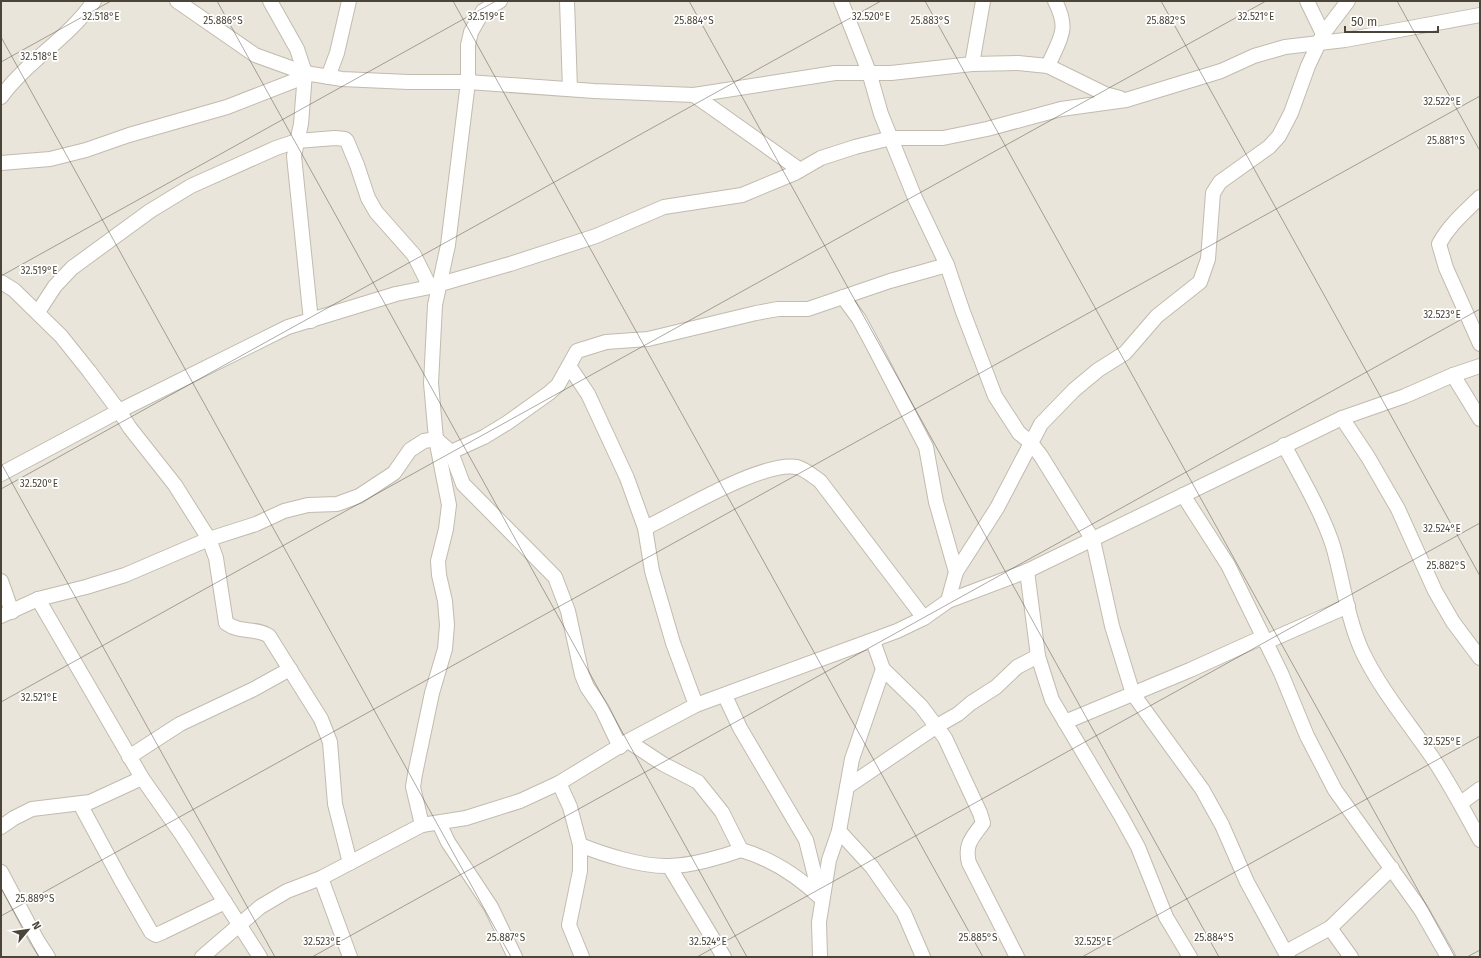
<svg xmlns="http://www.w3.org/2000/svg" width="1481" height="958" font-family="'Fira Sans',sans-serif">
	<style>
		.residential { fill: #eae5da }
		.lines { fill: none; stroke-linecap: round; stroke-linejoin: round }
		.minor-casing { stroke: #c2bbae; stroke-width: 16 }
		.minor { stroke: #fff; stroke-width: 14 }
		.ticks { fill: none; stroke: #4b4439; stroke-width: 1; stroke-opacity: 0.45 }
		.ticks-label { font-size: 10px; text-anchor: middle; fill: #4b4439; stroke: #fff; stroke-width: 3.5; stroke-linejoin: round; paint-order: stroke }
	</style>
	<rect width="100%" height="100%" fill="#f6f3ec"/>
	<rect class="residential" x="1" y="1" width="1479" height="956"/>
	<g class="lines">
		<g class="minor-casing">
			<g id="minor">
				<path d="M177,1L255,55L305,73L342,79L408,82H468L594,91L694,95L835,73H891L972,64L1018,63L1048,66L1105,94L1120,98"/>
				<path d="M270,1L297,49L305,73L301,124L294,156L311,321"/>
				<path d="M567,1L570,89"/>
				<path d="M841,1L869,72L881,114L915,198L947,265L963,312L995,396L1019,433L1031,443L1041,456L1093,540L1112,626L1133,694L1202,789L1222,825L1247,882L1288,957"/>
				<path d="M1307,1L1323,34"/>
				<path d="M972,64L983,1"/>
				<path d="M1048,66C1060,38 1070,30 1055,1"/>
				<path d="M328,77L337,53L349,1"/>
				<path d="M694,95L800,170"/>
				<path d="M1,97C27,61 69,38 94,1"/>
				<path d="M1,163L50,159L86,150L129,135L227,107L304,77"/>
				<path d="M1480,197C1465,212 1449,225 1439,244L1446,268L1480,344"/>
				<path d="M1,282L14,290L61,336L89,371L119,411L130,428L175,485L209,539L216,558L226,623C241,634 256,627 269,636L321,719L330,742L335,804L350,863"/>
				<path d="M843,297L859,319L873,345L926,447L936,502L956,572"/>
				<path d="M38,312L55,286L72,268L150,211L191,186L276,148L297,141L335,138L345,139L347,141L357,165L368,198L376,212L414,255L430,287"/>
				<path d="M569,366L588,394L627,478L645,528L652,571L673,643L696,705"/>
				<path d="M1453,375L1480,419"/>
				<path d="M1342,418L1368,457L1398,509L1435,591L1453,622L1480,658"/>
				<path d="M1284,445C1301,477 1322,512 1333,546C1343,580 1347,618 1362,651C1380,689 1408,722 1432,757C1450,784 1465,812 1480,840"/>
				<path d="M451,452L484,437L507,423L549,393L558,385L577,351L606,342L648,339L756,313L778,309H808L890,281L947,265"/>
				<path d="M1,474L119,411L288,327L396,294L430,287L510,264L596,236L664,207L742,195L795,173L821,158L855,147L891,138H943L987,129L1061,109L1126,100L1221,71L1254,56L1285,47L1345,40L1480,15"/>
				<path d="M1183,495L1228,565L1281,673L1307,736L1335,790L1421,910L1448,957"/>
				<path d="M645,528C679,512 761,461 797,467C805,469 814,477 820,481L924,618"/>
				<path d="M1027,571L1038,656L1052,700L1121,816L1138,847L1166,917L1190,957"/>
				<path d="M1,581L12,612"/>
				<path d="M38,599L142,778L182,835L260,957"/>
				<path d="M948,601L956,572L997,508L1041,424L1074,390L1098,370L1125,353L1157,316L1200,282L1208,259L1213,193L1220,182L1269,147L1279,136L1291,113L1308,66L1323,34L1348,1"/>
				<path d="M1,616L38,599L86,587L125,575L209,539L256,524L284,511L308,505L337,504L359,496L394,473L410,450L424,441L436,439L451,452L463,484L555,577L568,611L582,675L587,687L602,709L620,747"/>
				<path d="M873,641L883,669L921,706L945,738L980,813L983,823C973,837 964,844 969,863L1017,957"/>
				<path d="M1266,642L1348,606"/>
				<path d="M725,696L740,728L806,840L815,876L814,892"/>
				<path d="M1065,722L1190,670L1263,637"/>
				<path d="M628,741L663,764L698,782L722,812L741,850C772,859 799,877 822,899"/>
				<path d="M129,757L180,724L254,689L290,669"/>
				<path d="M559,783L570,807L580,845V871L569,925L582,957"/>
				<path d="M847,787L937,726L958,714L971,703L996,687L1017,667L1038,656"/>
				<path d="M1461,803L1480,789"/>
				<path d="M80,804L121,880L151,932L156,935L163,932L225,902"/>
				<path d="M439,823L448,842L491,907L515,957"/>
				<path d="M422,825L413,787L415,774L432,693L445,649L447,625L445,601L439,575L438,561L446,529L449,505L436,439L431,383L435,305L448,245L468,82V45L471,32L483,11L500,1"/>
				<path d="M1,827L14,818L32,809L90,802L142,778"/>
				<path d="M839,831L872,867L904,913L923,957"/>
				<path d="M580,845C605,855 643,867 669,866C690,866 722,857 741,850"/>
				<path d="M669,866L724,957"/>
				<path d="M1,872L37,940L48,957"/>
				<path d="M321,878L350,957"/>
				<path d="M1330,928L1351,957"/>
				<path d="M1286,952L1330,928L1392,868"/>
				<path d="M202,957L260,907L287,891L321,878L422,825L466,818L520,801L559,783L628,741L696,705L897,631L924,618L948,601L1027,571L1342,418L1405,396L1453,375L1480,366"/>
				<path d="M820,957L819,922L829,860L839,831L852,759L883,669"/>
			</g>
		</g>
		<use href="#minor" class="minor"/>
	</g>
	<path class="ticks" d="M217,1L747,957M453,1L983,957M689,1L1219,957M925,1L1455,957M1161,1L1480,576M1397,1L1480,151M1,37L511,957M1,62L111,1M1,276L496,1M1,463L275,957M1,489L881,1M1,702L1266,1M1,888L39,957M1,916L1480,96M312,957L1480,309M697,957L1480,523M1082,957L1480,736M1467,957L1480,950"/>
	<g class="ticks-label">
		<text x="101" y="20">32.518°E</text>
		<text x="486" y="20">32.519°E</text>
		<text x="871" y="20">32.520°E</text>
		<text x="1256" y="20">32.521°E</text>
		<text x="223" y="24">25.886°S</text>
		<text x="694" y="24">25.884°S</text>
		<text x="930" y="24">25.883°S</text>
		<text x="1166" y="24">25.882°S</text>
		<text x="39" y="60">32.518°E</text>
		<text x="1442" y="105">32.522°E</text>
		<text x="1446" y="144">25.881°S</text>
		<text x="39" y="274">32.519°E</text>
		<text x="1442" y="318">32.523°E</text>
		<text x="39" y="487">32.520°E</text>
		<text x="1442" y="532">32.524°E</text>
		<text x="1446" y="569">25.882°S</text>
		<text x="39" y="701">32.521°E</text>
		<text x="1442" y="745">32.525°E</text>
		<text x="35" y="902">25.889°S</text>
		<text x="506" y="941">25.887°S</text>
		<text x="978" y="941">25.885°S</text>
		<text x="1214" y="941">25.884°S</text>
		<text x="322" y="945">32.523°E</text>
		<text x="708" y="945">32.524°E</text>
		<text x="1093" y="945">32.525°E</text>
	</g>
	<rect width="1481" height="958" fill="none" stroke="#4b4439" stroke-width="4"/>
	<g transform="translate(28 930) rotate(61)" stroke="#ffffff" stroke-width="3" paint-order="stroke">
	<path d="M0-3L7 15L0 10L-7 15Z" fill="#4b4439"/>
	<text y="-6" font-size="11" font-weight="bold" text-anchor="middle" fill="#4b4439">N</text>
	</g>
	<path d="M1345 26v6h93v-6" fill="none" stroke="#4b4439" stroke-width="2"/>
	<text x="1351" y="26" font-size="12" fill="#4b4439" stroke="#ffffff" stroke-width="3" paint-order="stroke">50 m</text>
</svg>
